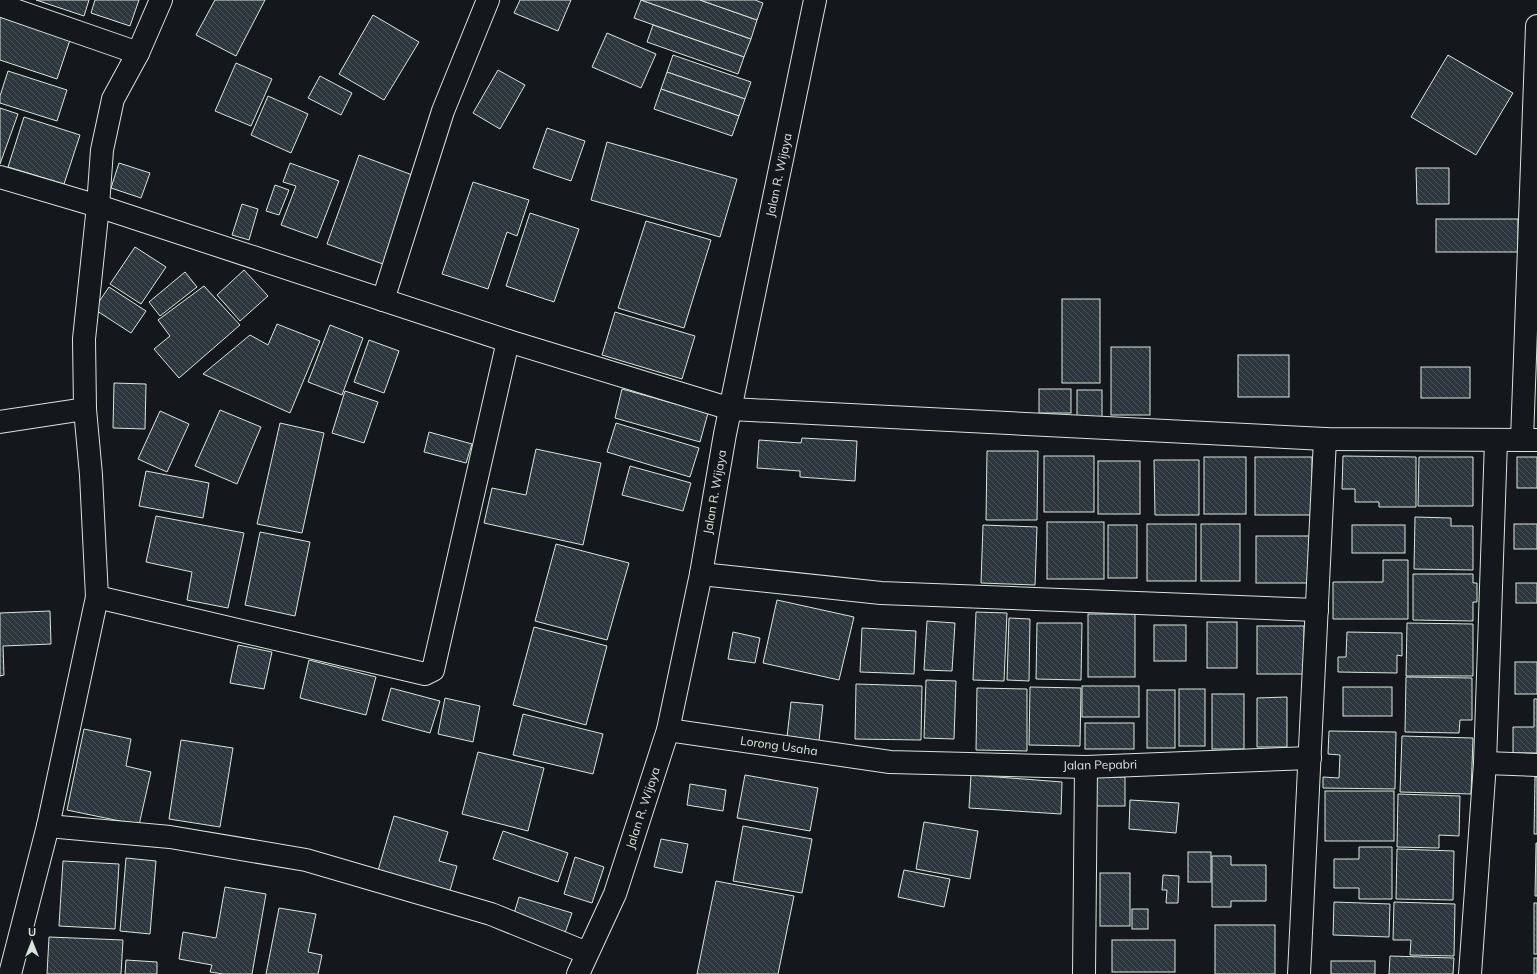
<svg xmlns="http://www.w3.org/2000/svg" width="1537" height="974" font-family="Mulish,sans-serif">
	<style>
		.building { fill: url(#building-back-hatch); stroke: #d8e6dc }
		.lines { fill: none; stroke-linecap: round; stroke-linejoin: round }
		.minor-casing { stroke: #d8e6dc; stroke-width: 24 }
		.minor { stroke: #14181c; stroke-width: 22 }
		.labels { text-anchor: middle; stroke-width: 3; stroke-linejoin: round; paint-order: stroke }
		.street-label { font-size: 12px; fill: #d8e6dc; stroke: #14181c }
	</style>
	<defs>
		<pattern id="building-back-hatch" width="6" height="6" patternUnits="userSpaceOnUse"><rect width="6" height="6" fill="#2c363c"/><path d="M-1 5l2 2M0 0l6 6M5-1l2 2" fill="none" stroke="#4a5358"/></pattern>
	</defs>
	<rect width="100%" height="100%" fill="#14181c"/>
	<g class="building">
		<path d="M36,0H89L84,16Z"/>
		<path d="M95,0H139L130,26L91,13Z"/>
		<path d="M215,0H265L236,56L196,35Z"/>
		<path d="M520,0H571L558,31L514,13Z"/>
		<path d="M641,0L751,39L744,57L634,18Z"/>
		<path d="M641,0H700L757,20L751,39Z"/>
		<path d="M700,0H755L763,3L757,20Z"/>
		<path d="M373,15L419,42L384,100L339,74Z"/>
		<path d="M0,17L70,40L57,79L0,60Z"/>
		<path d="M653,25L744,57L738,74L647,42Z"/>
		<path d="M607,33L656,54L641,88L592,67Z"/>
		<path d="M673,55L751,82L745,99L667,72Z"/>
		<path d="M1448,55L1513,93L1476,155L1411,117Z"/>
		<path d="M236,63L272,79L251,126L215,111Z"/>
		<path d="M498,70L525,85L500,129L473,113Z"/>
		<path d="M8,71L67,90L57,121L0,103V96Z"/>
		<path d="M667,72L745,99L739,116L661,89Z"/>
		<path d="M320,76L352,93L341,115L308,98Z"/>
		<path d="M661,89L739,116L732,136L654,109Z"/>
		<path d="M268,96L308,114L291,153L251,135Z"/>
		<path d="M0,108L18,114L0,164Z"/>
		<path d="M24,117L80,135L64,184L8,167Z"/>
		<path d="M547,128L585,141L571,181L533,168Z"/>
		<path d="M607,142L737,179L720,237L591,200Z"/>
		<path d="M359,155L415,176L383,264L327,244Z"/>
		<path d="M119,163L150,173L141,198L111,188Z"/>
		<path d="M290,163L339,181L317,238L281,225L296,186L283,182Z"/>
		<path d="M1416,168H1449V204H1417Z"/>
		<path d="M473,182L529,200L517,236L507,232L488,289L442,274Z"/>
		<path d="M275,185L289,190L279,215L266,211Z"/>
		<path d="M242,204L258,209L249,240L232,235Z"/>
		<path d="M530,213L579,229L554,302L506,286Z"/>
		<rect x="1436" y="219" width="82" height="33"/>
		<path d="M646,221L711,240L684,328L618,308Z"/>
		<path d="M135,247L166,267L141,304L110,284Z"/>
		<path d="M244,270L268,296L240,321L217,295Z"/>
		<path d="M185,272L197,287L160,316L149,302Z"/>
		<path d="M204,286L240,325L179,378L154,349L170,336L158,320Z"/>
		<path d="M109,287L146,311L131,333L94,309Z"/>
		<rect x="1062" y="299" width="38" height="84"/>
		<path d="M615,312L695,336L682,379L602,355Z"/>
		<path d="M277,324L320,341L290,413L203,374L250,335L268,345Z"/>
		<path d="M330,325L363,338L342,395L308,382Z"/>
		<path d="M369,340L399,351L384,393L354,382Z"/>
		<rect x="1111" y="347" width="39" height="68"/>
		<rect x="1238" y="355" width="51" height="42"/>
		<rect x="1421" y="367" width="49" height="31"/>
		<path d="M114,383L146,384L145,429L113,428Z"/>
		<path d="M622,389L708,413L700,442L615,418Z"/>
		<rect x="1039" y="389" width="32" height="24"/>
		<rect x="1077" y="390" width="25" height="27"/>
		<path d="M345,391L378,402L364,443L332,433Z"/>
		<path d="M220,410L261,427L237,484L195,466Z"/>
		<path d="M160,411L189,424L167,472L138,459Z"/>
		<path d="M280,423L324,433L302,533L257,524Z"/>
		<path d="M616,423L699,448L690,477L607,452Z"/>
		<path d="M429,432L472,444L466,463L424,452Z"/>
		<path d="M802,438L857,441L855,481L800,477V471L757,468L759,440L801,443Z"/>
		<path d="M536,449L601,463L583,545L484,523L492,488L526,495Z"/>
		<path d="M987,451H1038L1037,520H986Z"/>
		<rect x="1044" y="456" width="50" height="56"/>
		<path d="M1343,456L1416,457V507H1379V502H1355V489H1342Z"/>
		<rect x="1204" y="457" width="42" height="57"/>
		<rect x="1255" y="457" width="57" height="58"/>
		<path d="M1419,457H1473V506H1418Z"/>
		<rect x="1517" y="457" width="20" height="31"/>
		<path d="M1154,460H1199V515H1155Z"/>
		<rect x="1098" y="461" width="42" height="53"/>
		<path d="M630,466L691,483L683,511L622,495Z"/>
		<path d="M146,471L209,483L203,518L139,506Z"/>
		<path d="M156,516L244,533L228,608L187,600L192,572L146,562Z"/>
		<path d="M1415,517L1451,518V526H1473V570L1414,569Z"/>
		<rect x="1047" y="522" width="57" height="57"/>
		<rect x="1147" y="524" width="49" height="57"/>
		<rect x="1201" y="524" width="39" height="57"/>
		<rect x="1514" y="524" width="23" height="25"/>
		<path d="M983,525L1037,527L1035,585L981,583Z"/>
		<rect x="1108" y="525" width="29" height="53"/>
		<rect x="1352" y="525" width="53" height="28"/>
		<path d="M260,532L310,542L295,616L245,605Z"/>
		<rect x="1256" y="536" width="56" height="47"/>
		<path d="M556,544L629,563L607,640L535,621Z"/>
		<path d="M1383,560H1408V619H1333V582H1383Z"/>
		<path d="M1413,574H1473V583H1477V602H1473V621L1413,620Z"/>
		<rect x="1516" y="583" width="21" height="20"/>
		<path d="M777,600L854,617L839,680L763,663Z"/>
		<path d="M50,611L51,644L3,646L4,675L0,676V613Z"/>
		<path d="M976,612L1007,613L1004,681L973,680Z"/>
		<rect x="1088" y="614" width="47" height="63"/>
		<path d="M1009,618L1030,619L1029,681L1007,680Z"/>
		<path d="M927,621L955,623L952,671L924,670Z"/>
		<rect x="1207" y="622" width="30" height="46"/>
		<path d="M1037,623H1082L1081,680L1036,679Z"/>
		<path d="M1407,623L1473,624V676H1406Z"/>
		<rect x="1154" y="625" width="32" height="36"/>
		<rect x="1257" y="626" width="47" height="48"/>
		<path d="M534,627L607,646L586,725L513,705Z"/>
		<path d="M862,628L916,631L914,674L860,672Z"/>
		<path d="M733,632L760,638L755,663L728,659Z"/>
		<path d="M1347,632L1402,633V656L1397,655V673L1338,672V657H1346Z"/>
		<path d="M238,645L272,652L264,689L230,683Z"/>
		<path d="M309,660L376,677L366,715L300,698Z"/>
		<rect x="1515" y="662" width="22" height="32"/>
		<path d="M1406,677L1472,678V720H1460L1459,733L1405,732Z"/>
		<path d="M926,680L956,681L954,739L924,738Z"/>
		<path d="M856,684L922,686L921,740L855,739Z"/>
		<rect x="1082" y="686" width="57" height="31"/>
		<path d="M1030,687L1081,688L1080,746L1029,745Z"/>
		<rect x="1343" y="687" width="49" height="29"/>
		<path d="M391,688L440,701L430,733L382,720Z"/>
		<path d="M977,688L1027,689V751L976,750Z"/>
		<rect x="1179" y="689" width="26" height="57"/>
		<rect x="1147" y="690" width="28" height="58"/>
		<rect x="1212" y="694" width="32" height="55"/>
		<path d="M1287,697V747H1257V698Z"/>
		<path d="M445,698L480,706L473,742L438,734Z"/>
		<path d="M1534,699H1537V753H1513V727H1534Z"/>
		<path d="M791,702L823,705L819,741L787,737Z"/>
		<path d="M523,714L603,734L593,774L513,755Z"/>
		<rect x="1085" y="723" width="49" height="26"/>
		<path d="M84,729L131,739L126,766L151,772L139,825L67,810Z"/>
		<path d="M1329,731L1396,732L1395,789L1323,788V777L1339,778L1340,755L1328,754Z"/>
		<path d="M1402,736L1473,738L1471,794L1400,792Z"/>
		<path d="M181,740L233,748L220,827L169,819Z"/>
		<path d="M478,752L544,768L528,831L462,814Z"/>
		<path d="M745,775L818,788L810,831L737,818Z"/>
		<path d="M971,775L1062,782L1061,814L969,808Z"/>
		<rect x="1096" y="777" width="29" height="29"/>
		<path d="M1535,777H1537V834H1534Z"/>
		<path d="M690,784L726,790L723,811L687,805Z"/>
		<rect x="1325" y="791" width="69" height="50"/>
		<path d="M1398,794L1460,796L1459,836L1439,835V848L1397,847Z"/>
		<path d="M1130,800L1179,803L1176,833L1129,829Z"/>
		<path d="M394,816L448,832L439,861L457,866L449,894L377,874Z"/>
		<path d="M924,822L978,831L970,879L916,869Z"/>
		<path d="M743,826L812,839L802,893L733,881Z"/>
		<path d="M503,831L568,853L558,882L493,859Z"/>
		<path d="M661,839L688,844L682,873L654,867Z"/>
		<path d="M1536,843H1537V896H1535Z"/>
		<path d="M1359,847H1392V899H1359V888H1334V859H1359Z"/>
		<path d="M1397,849L1454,851L1453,900L1396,899Z"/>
		<rect x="1188" y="852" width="23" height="30"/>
		<path d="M1212,856H1231V865H1266V901H1231V907H1212Z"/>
		<path d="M575,857L604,867L592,903L564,894Z"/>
		<path d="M126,858L156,861L150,934L120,931Z"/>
		<path d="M63,861L119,864L115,929L59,926Z"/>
		<path d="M904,870L950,879L944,907L898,897Z"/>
		<rect x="1100" y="873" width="30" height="53"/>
		<path d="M1163,875L1179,876L1178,903H1166L1167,890H1162Z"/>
		<path d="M716,881L794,896L778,974H697Z"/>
		<path d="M225,887L266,894L252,974H223L210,972L212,965L179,959L183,932L216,938Z"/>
		<path d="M519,897L572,913L565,933L513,917Z"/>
		<path d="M1334,902L1390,904L1389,937L1333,935Z"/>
		<path d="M1394,902L1455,904L1454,956L1410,955L1411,940H1393Z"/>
		<rect x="1534" y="903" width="3" height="51"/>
		<path d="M279,908L316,914L308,952L322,955L318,974H266Z"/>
		<rect x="1132" y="909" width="16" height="20"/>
		<rect x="1215" y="925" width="60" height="49"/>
		<path d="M49,937L123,940L121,974H47Z"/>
		<rect x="1112" y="940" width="63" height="32"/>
		<path d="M1390,956L1454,958L1453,974H1389Z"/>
		<rect x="1534" y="958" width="3" height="16"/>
		<path d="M126,960L157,962V974H125Z"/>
		<rect x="1331" y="961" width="44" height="13"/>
	</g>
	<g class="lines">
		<g class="minor-casing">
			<g id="minor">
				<path d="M0,5L138,53"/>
				<path d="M0,177L98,206L508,341L731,409L1325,439L1537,440"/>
				<path d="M383,300L443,111L488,0"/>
				<path d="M0,422L85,409"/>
				<path d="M1522,440L1537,26"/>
				<path d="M701,574L881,593L1317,610"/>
				<path d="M97,597L425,674L433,670L508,341"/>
				<path d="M668,730L890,762L1086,767L1310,758"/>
				<path d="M1485,763L1537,765"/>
				<path d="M48,826L170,837L306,860L491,914L587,953"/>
				<path d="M10,974L48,826L97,597L91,475L85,409L84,339L98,206L102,150L113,99L138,53L161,0"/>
				<path d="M578,974L615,894L668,730L701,574L725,434L815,0"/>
				<path d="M1084,974L1086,767"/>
				<path d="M1299,974L1325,439"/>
				<path d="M1470,974L1485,763L1496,441"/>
			</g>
		</g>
		<use href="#minor" class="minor"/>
	</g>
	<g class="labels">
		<g class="street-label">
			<text transform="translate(779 175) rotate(-78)" y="4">Jalan R. Wijaya</text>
			<text transform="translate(715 492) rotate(-80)" y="4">Jalan R. Wijaya</text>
			<text transform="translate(779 746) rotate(8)" y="4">Lorong Usaha</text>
			<text transform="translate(1100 765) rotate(-1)" y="4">Jalan Pepabri</text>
			<text transform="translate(643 808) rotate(-72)" y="4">Jalan R. Wijaya</text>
		</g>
	</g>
	<g transform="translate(32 942)" stroke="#14181c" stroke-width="3" paint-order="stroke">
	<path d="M0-3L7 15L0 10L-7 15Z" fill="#d8e6dc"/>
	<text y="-6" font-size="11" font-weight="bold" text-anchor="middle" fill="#d8e6dc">U</text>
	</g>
</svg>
